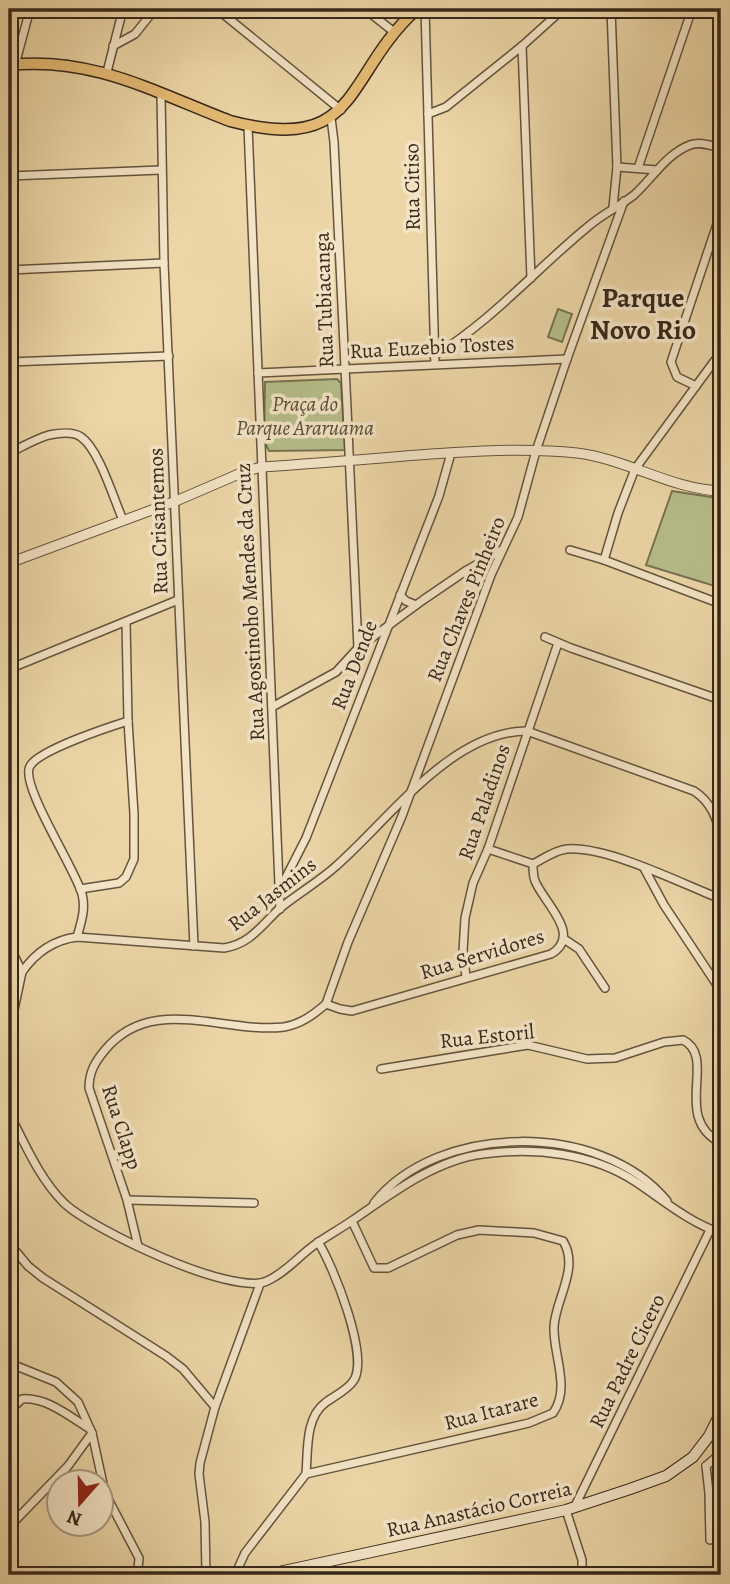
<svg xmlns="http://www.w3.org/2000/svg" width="730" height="1584" font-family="Alegreya,serif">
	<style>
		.green { fill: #b6be89; stroke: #767352; stroke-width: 2 }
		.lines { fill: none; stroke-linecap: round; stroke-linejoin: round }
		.minor-casing { stroke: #64543d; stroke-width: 10 }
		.tertiary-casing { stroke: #64543d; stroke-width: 11 }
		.secondary-casing { stroke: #37281a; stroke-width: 12 }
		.primary-casing { stroke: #37281a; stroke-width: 13 }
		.minor { stroke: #f3e4c6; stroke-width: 7 }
		.tertiary { stroke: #f3e4c6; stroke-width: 9 }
		.secondary { stroke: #f3e4c6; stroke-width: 10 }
		.primary { stroke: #e6bb74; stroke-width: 10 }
		.labels { text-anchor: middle; stroke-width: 7; stroke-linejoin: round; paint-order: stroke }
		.street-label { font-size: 21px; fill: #37281a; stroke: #f3e4c6 }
		.park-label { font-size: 21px; font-style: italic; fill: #574e36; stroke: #f3e4c6 }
		.district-label { font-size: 28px; font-weight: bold; fill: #37281a; stroke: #f3e4c6 }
	</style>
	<rect width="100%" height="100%" fill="#ecd6a7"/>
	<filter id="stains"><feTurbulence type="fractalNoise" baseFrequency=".00286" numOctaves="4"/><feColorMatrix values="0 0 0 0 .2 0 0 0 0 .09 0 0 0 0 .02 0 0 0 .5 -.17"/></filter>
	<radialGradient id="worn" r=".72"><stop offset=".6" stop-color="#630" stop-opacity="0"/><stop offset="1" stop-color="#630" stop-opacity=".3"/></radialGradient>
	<g class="green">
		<path d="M558,309L572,314L562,342L548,337Z"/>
		<path d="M337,379L341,383L345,450L269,451L264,441L265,382Z"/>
		<path d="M672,491L717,498L721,506V561L718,587L646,565Z"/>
	</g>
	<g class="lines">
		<g class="minor-casing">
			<g id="minor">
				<path d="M217,9L341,110"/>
				<path d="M365,9L394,32"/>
				<path d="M425,9L435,364"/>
				<path d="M611,9L617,167L613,207"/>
				<path d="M113,46L135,34L155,9"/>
				<path d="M522,46L531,278"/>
				<path d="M15,65L30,9"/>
				<path d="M107,72L123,9"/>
				<path d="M161,95L164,263L194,946"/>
				<path d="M428,114L446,107L522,46L563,9"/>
				<path d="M331,118L334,142C342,311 351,479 358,648"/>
				<path d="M248,126L280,909"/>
				<path d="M617,167L657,170"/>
				<path d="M638,168L692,9"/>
				<path d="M9,176L161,170"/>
				<path d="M9,270L164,263"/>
				<path d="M434,356C492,321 537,268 590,225C604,213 620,206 634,195C652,179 666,154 690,145C700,141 712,146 721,148"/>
				<path d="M9,362L169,356"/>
				<path d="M258,373L567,359"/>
				<path d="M696,386L677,377L671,362L721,212"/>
				<path d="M9,453C22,447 35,439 49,435C59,433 73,431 81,437C99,449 114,500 123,520"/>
				<path d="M570,550L604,560L721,604"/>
				<path d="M604,560L618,513L635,469L721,352"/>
				<path d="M400,595L406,601L416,605"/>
				<path d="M545,637L571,648L721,700"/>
				<path d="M9,669L178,600"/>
				<path d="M272,707L336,672L358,648L423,600L467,570L502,550"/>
				<path d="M488,849L533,864C543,859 555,850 567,849C608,846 682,884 721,899"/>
				<path d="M644,868L664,905L721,991"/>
				<path d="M281,887L306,838L439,496L451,453"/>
				<path d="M80,889L119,883L126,877L134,859V814L128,721L126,622"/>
				<path d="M77,937C81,923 86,909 82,894C76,870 19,784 30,766C39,750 109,727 128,721"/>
				<path d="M564,939L579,949L605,988"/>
				<path d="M9,945L22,972"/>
				<path d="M466,977L463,951L465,918L473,883L488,849L558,643"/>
				<path d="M326,1004L348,942L402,816L491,575L518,517L536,451L567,359L624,201"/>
				<path d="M326,1004L340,1009L352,1011L551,954C583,935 544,903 535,881C533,876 533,870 533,864"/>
				<path d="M9,1033L22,972C36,952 53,940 77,937L224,948C250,944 261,926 279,909C297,894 317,883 335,867C388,821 451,731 527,731L694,791C711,802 717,818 721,838"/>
				<path d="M381,1069L528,1045L587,1059L615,1058L664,1042L683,1040C718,1057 671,1118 721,1143"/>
				<path d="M9,1113C25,1144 39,1178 64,1203C91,1229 233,1297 267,1281C285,1273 297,1258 313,1246C325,1237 340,1229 353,1220C391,1194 435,1160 483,1154C535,1147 592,1153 636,1182C663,1200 690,1223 721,1233"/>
				<path d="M127,1200L254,1203"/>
				<path d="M374,1203C438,1122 602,1121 667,1201"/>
				<path d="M9,1243L28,1266L43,1278L166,1356L183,1369L215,1407"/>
				<path d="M138,1246L127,1200L89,1088C89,1072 95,1062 105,1050C152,993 223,1034 284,1027C301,1024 313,1015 326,1004"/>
				<path d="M9,1363L56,1382L78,1402L92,1433L105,1493L139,1558L138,1569L131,1575"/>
				<path d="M9,1411L22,1399C47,1397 70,1417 90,1429"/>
				<path d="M706,1466L709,1493L710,1540"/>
				<path d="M706,1466L721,1453"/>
				<path d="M306,1474C308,1451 305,1418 325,1403C334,1396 348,1390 354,1380C369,1355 333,1265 318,1242"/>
				<path d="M574,1508L710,1230"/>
				<path d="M566,1510L582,1560V1575"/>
				<path d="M9,1527L68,1466L92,1433"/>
				<path d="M206,1575L205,1522L199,1474L200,1463L215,1407L260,1284"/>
				<path d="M235,1575L245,1553L306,1474L529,1423L553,1413C571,1388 553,1355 554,1327C555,1300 580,1268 563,1241L534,1233L479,1230L457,1235L388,1268H374L352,1221"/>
			</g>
		</g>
		<g class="tertiary-casing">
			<path id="tertiary" d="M9,563L176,501L241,473L261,467C309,464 357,460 405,456C462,452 520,447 577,453C627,459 670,489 721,491"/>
		</g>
		<g class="secondary-casing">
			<path id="secondary" d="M265,1575L566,1510L630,1489L666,1476L693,1457L709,1436L721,1412"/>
		</g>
		<g class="primary-casing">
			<path id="primary" d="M9,65C92,56 154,92 230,121C362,156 343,75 417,9"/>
		</g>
		<use href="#minor" class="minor"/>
		<use href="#tertiary" class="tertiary"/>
		<use href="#secondary" class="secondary"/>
		<use href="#primary" class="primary"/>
	</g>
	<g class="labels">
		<g class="street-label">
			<text transform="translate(412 187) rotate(-91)" y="7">Rua Citiso</text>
			<text transform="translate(324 300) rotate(-92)" y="7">Rua Tubiacanga</text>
			<text transform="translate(432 347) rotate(-3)" y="7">Rua Euzebio Tostes</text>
			<text transform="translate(158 521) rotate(-92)" y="7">Rua Crisantemos</text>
			<text transform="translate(466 599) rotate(-68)" y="7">Rua Chaves Pinheiro</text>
			<text transform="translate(250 602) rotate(-93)" y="7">Rua Agostinoho Mendes da Cruz</text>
			<text transform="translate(354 665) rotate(-69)" y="7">Rua Dende</text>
			<text transform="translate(484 802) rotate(-71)" y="7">Rua Paladinos</text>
			<text transform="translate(272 894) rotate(-38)" y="7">Rua Jasmins</text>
			<text transform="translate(482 954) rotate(-17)" y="7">Rua Servidores</text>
			<text transform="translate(487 1036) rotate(-6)" y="7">Rua Estoril</text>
			<text transform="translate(122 1127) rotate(72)" y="7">Rua Clapp</text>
			<text transform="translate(627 1361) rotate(-64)" y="7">Rua Padre Cicero</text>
			<text transform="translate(491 1411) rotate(-15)" y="7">Rua Itarare</text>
			<text transform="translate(479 1509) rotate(-13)" y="7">Rua Anastácio Correia</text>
		</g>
		<g class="park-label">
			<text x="305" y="411">Praça do<tspan x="305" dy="24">Parque Araruama</tspan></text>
		</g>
		<g class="district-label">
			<text x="643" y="307">Parque<tspan x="643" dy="32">Novo Rio</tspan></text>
		</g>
	</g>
	<rect width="730" height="1584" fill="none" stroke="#ecd6a7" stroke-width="35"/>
	<rect x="10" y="10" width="709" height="1563" fill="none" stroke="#37281a" stroke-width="3.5"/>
	<rect x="18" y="18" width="695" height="1549" fill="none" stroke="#37281a" stroke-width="2"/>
	<g transform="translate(80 1503) rotate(200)"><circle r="33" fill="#f3e4c6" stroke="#a89981" stroke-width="2"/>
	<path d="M0-5L12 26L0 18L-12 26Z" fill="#8f2418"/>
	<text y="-10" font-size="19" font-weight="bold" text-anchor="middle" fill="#37281a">N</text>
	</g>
	<rect width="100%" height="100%" filter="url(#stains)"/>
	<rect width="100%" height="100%" fill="url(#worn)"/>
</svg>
